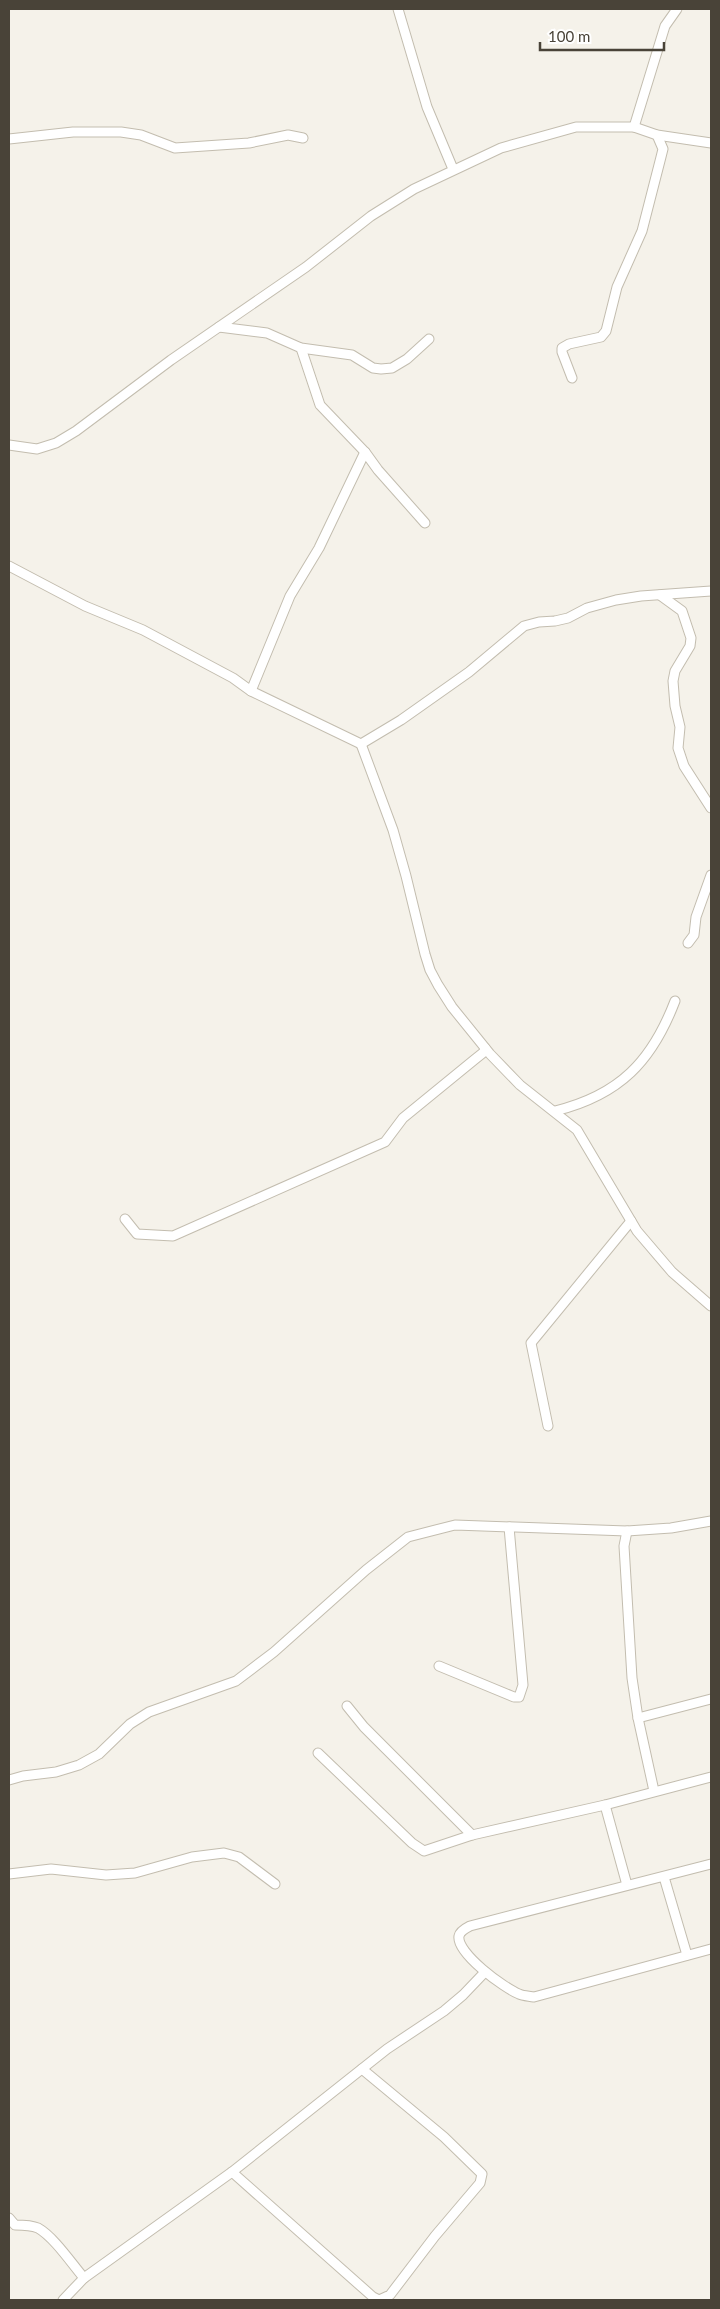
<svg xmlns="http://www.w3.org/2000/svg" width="720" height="2309" font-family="Lato,sans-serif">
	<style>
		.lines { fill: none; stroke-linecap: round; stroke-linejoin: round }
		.minor-casing { stroke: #c3bdaf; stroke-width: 11 }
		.minor { stroke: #fff; stroke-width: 9 }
	</style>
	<rect width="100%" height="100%" fill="#f5f2ea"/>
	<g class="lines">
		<g class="minor-casing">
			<g id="minor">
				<path d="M398,9L427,107L453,169"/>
				<path d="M634,127L665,26L677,9"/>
				<path d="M9,139L73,132H121L141,135L175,148L249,143L288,135L303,138"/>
				<path d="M219,327L267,333L301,348L352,355L373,368L381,369L392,368L407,359L429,339"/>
				<path d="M301,348L320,405L365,452L378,470L425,523"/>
				<path d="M572,378L562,352V348L569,344L601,337L606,331L617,287L642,231L661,157L663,149L657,135"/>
				<path d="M9,445L37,449L56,443L76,431L171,360L306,267L371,216L414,189L501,148L576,127H634L657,135L711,143"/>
				<path d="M9,566L85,606L143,630L233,678L251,691L361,744L401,720L469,672L524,626L539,622L555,621L568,618L587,608L616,600L641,596L711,591"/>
				<path d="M660,595L682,611L691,638L690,646L675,671L673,681L675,706L680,727L678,748L684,766L711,808"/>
				<path d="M251,691L290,596L319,548L365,452"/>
				<path d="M361,744L393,830L406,876L425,954L430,970L438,985L452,1007L490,1054L520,1085L577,1130L637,1231L672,1272L711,1306"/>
				<path d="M688,943L694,935L696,917L711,875"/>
				<path d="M555,1111C620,1095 652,1061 675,1001"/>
				<path d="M125,1219L137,1234L173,1236L385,1142L403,1118L474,1060L484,1052L485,1048"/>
				<path d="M548,1426L531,1343L631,1221"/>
				<path d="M627,1531L624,1546L632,1678L638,1718L654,1791"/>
				<path d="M439,1666L514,1697H519L523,1685L509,1527"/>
				<path d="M347,1706L364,1727L472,1835"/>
				<path d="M638,1718L711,1699"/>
				<path d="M318,1753L412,1843L424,1851L472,1835L605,1805L711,1777"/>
				<path d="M9,1780L23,1776L56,1772L79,1765L99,1754L130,1724L149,1712L236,1681L274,1652L366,1570L408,1537L455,1525L627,1531L671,1528L711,1521"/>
				<path d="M605,1805L627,1885"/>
				<path d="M711,1864L470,1926C466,1928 460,1931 459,1936C456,1953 504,1988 519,1994C523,1996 529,1996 534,1997L711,1949"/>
				<path d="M9,1874L51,1869L106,1875L135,1873L192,1857L224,1853L239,1857L275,1884"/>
				<path d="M664,1877L687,1955"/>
				<path d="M232,2172L373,2297L379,2300L390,2295L435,2236L480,2183L482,2174L444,2137L362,2069"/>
				<path d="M9,2218L15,2225C23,2225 31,2225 38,2228C54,2237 72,2264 84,2278"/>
				<path d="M63,2300L84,2278L232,2172L387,2049L444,2011L463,1995L485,1972"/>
			</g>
		</g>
		<use href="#minor" class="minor"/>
	</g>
	<rect width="720" height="2309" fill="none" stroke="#494338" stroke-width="20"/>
	<path d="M540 42v8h124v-8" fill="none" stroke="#494338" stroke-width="2.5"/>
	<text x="548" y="42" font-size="15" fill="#494338" stroke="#ffffff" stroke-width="4" paint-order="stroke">100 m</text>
</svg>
